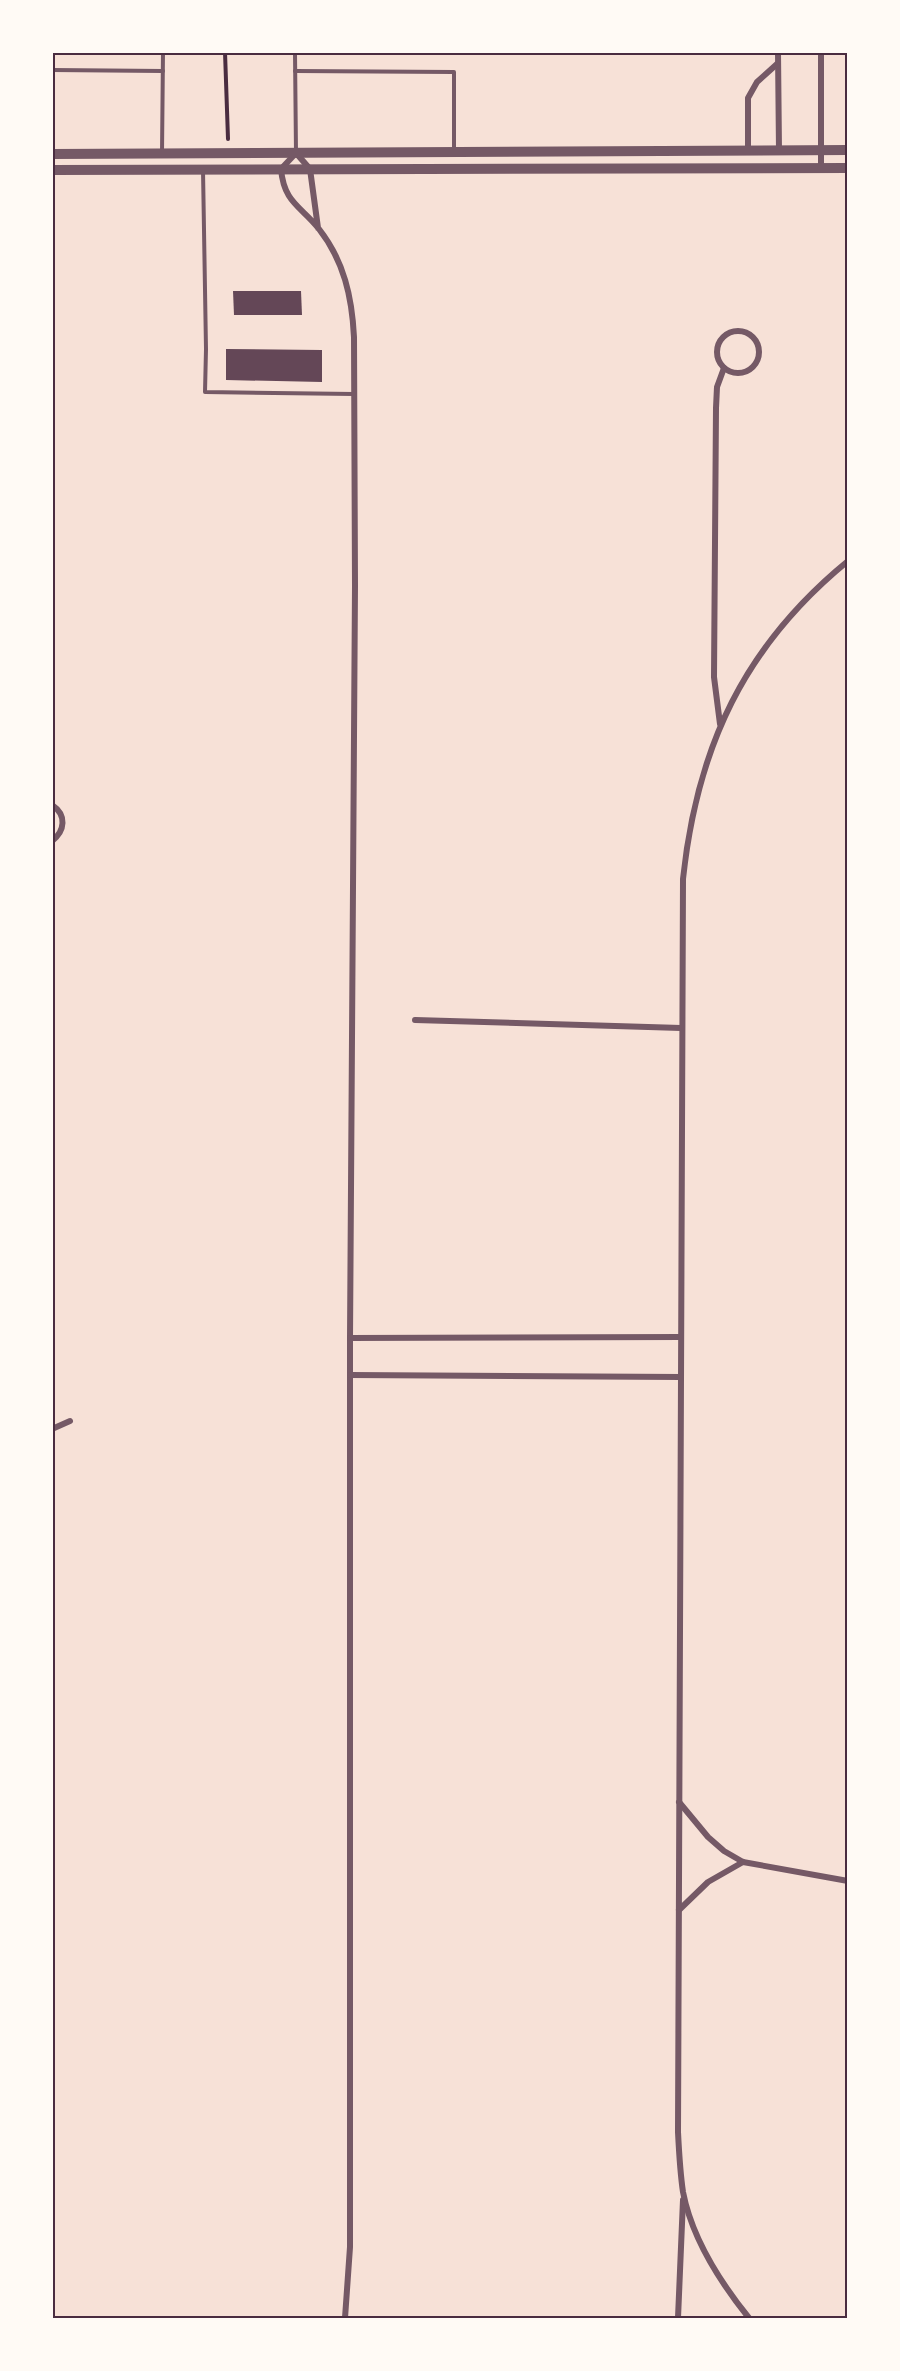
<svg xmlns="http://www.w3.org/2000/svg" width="900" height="2371" font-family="'DM Sans',sans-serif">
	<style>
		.building { fill: #644757 }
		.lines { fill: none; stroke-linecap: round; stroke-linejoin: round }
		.path { stroke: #4a2c40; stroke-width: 4 }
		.service { stroke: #755966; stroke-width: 4 }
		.minor { stroke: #755966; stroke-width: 6 }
		.tertiary { stroke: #755966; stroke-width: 10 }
		.neatline { fill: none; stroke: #4a2c40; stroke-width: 2 }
	</style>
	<rect width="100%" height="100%" fill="#f7e1d7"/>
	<g class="building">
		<path d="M233,291H301L302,315H234Z"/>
		<path d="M226,349L322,350V382L226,380Z"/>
	</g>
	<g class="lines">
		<path class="path" d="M225,52L228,139"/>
		<g class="service">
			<path d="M259,52H295"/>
			<path d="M295,53L296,153"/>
			<path d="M52,70L163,71"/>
			<path d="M295,71L454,72V151"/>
			<path d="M162,153L163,52"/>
			<path d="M203,170L206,349L205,392L354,394"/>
		</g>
		<g class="minor">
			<path d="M778,52L779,151"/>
			<path d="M748,151V98L757,82L777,64"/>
			<path d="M821,168V52"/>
			<path d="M318,228L310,169L296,153L281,169C284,203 301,206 319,229C344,261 352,297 354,337L355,586L350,1338V2247L345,2318"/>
			<circle cx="738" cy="352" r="21"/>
			<path d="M720,724L714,677L716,408L717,387L724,368"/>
			<path d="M52,805C67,815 65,831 52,841"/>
			<path d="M415,1020L681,1028"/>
			<path d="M350,1338L681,1337"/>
			<path d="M350,1375L681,1377"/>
			<path d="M52,1429L70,1421"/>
			<path d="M679,1802L708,1837L724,1851L743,1862L848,1881"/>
			<path d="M679,1910L708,1882L743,1862"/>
			<path d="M678,2318L683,2200"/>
			<path d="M749,2318C720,2282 692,2239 683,2192C680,2172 679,2152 678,2132L683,879C697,747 744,646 848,561"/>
		</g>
		<g class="tertiary">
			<path d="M52,154L848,150"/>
			<path d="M52,170L848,168"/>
		</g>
	</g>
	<rect width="900" height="2371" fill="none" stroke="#fffaf5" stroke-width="108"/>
	<rect x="54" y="54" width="792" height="2263" class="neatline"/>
</svg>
